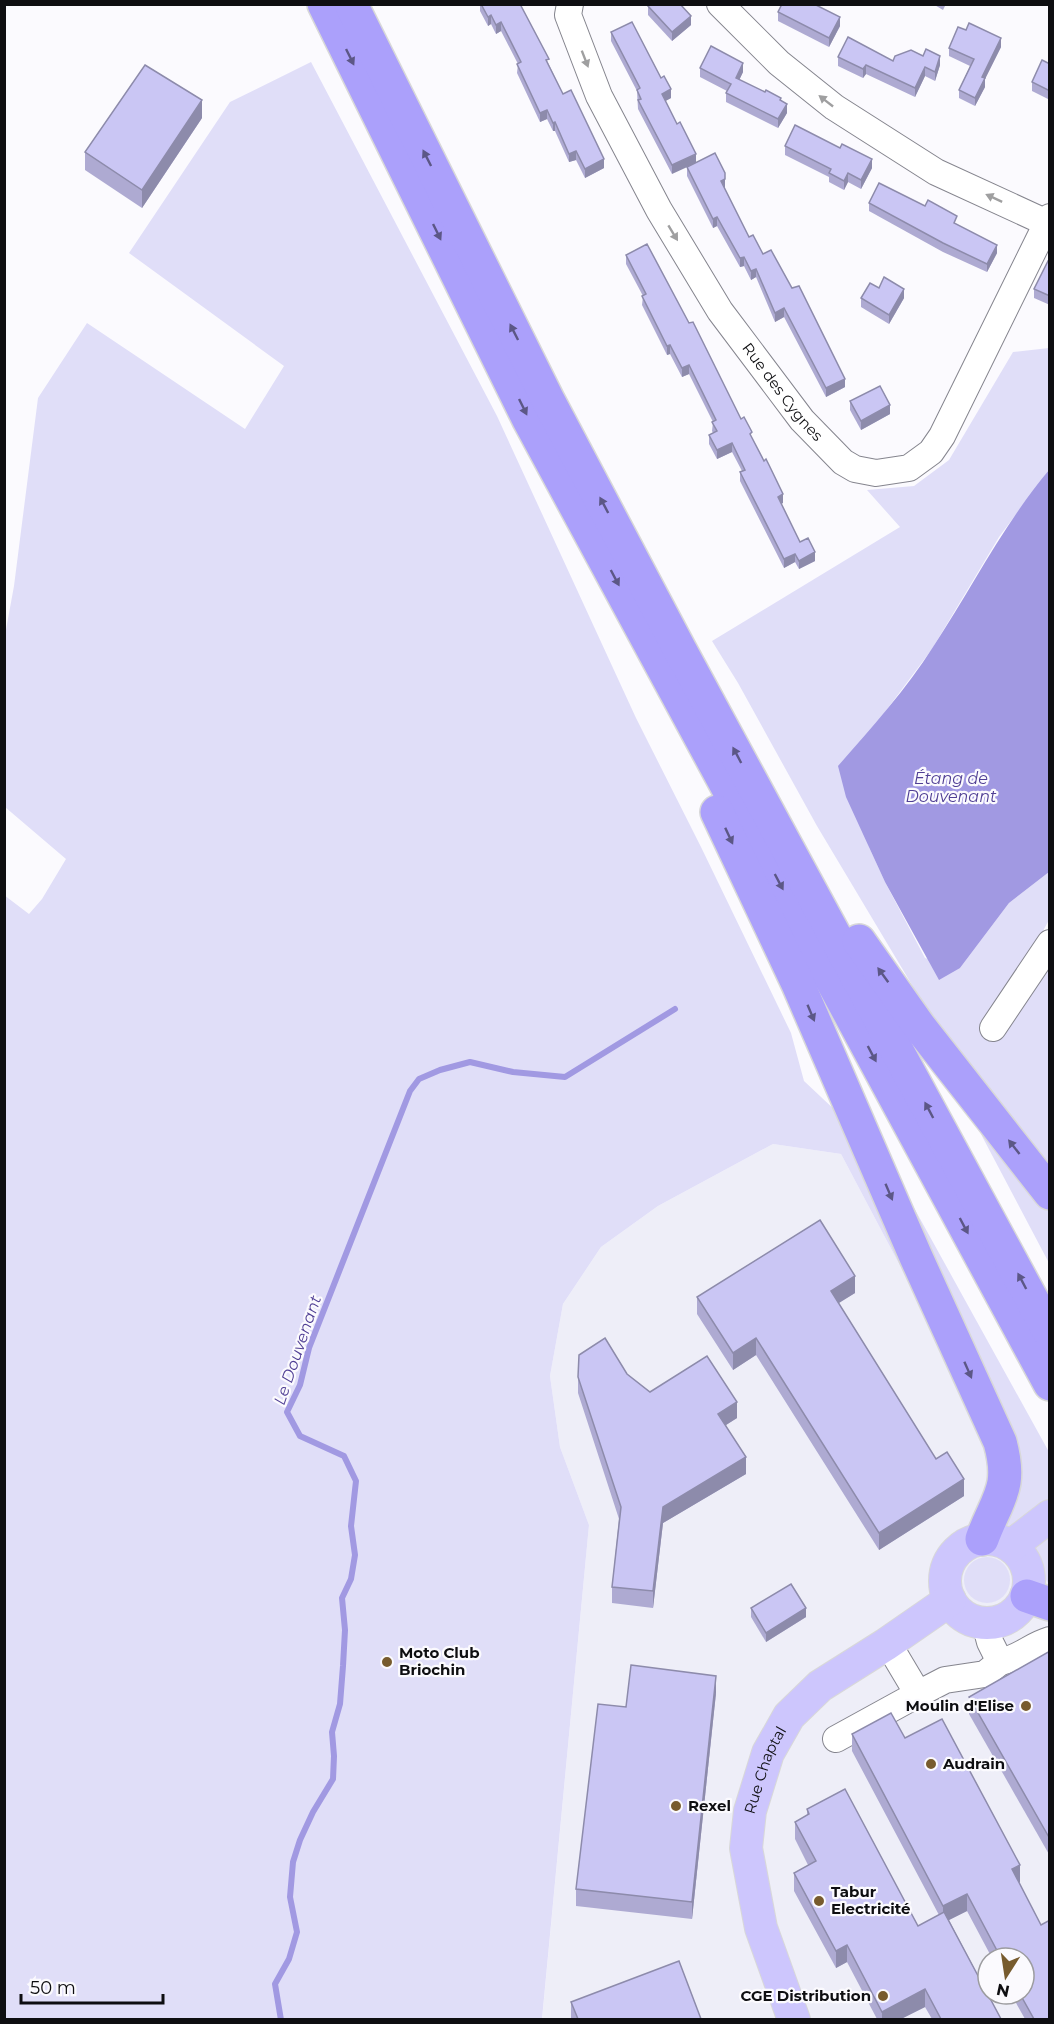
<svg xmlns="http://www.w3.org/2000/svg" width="1054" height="2024" font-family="Montserrat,sans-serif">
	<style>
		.built { fill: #eeeef8; fill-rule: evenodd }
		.green { fill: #e0def8 }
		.water { fill: #a199e2 }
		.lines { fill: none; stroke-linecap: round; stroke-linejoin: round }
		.stream { stroke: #a199e2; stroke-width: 6 }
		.minor-casing { stroke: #85858e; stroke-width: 28 }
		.major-casing { stroke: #d8d8d9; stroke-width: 34 }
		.highway-casing { stroke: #d8d8d9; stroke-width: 36 }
		.minor { stroke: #fff; stroke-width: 26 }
		.major { stroke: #cdc6fd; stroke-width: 32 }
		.highway { stroke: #aba0fb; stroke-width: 33 }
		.wall { fill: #aeaad2 }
		.shaded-wall { fill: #8d8bab }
		.building { fill: #cac6f4; stroke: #8d8bab; stroke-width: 1.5 }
		.oneway { fill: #5c5786 }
		.oneway2 { fill: #9f9fa0 }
		.poi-dot { fill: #775b2e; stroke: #fbfafe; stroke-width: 2 }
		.labels { text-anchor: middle; stroke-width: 4.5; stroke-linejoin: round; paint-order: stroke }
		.street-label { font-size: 15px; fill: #0e0e11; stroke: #fbfafe }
		.poi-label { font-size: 15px; font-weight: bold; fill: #0e0e11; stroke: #fbfafe; text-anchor: start }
		.water-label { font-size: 16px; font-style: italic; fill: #4f3e94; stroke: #fbfafe }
	</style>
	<rect width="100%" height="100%" fill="#fbfafe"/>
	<path class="built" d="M773,1144L841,1154L972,1402L1017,1471L1004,1524L1049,1584V2019L542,2020L589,1525L560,1447L550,1376L563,1304L601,1247L658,1206ZM988,1958H1024V1994H988Z"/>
	<g class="green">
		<path d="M311,62L497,416L636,718L701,847L791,1033L804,1081L887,1159L1049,1452V1584L1004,1524L1016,1471L972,1402L841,1154L773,1144L658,1206L601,1247L563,1304L550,1376L560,1447L589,1525L542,2019H5L4,895L29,914L42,899L66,859L5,807V635L14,586L38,398L87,323L245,429L284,366L129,253L230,102Z"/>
		<path d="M1049,348V470L999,537L932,649L876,724L850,753L869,847L885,882L925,958L960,968L1009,903L1049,872V920L1027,960L1049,971V1263L983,1138L912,985L817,826L738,683L712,641L900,527L867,490L914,486L949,460L1013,352Z"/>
		<circle cx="987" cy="1580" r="23"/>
	</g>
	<path class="water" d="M1049,470V872L1009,903L960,968L939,980L885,882L846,797L838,766C871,728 906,690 933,647C972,588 1003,525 1049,470Z"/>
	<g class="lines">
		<path class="stream" d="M281,2020L275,1984L289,1959L297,1932L290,1897L293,1862L300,1840L313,1812L333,1779L334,1756L332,1732L340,1704L343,1666L345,1630L342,1598L351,1579L355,1555L351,1526L356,1481L344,1456L300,1436L287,1412L300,1385L309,1348L410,1091L419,1079L440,1070L470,1062L513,1072L565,1077L675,1009"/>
		<g class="minor-casing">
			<g id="minor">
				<path id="s1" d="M570,4L568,15L599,96L659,210L720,311L802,420L843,462L855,469L876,473L909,468L931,452L942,436L1050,217"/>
				<path d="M720,4L779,63L834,107L936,172L1047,223"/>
				<path d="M993,1028L1050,943"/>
				<path d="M985,1623L990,1642L1000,1662C1022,1657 1030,1646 1050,1640"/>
				<path d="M918,1694L945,1680L985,1674L1000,1662"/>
				<path d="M836,1739L918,1694L896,1657L885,1645"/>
			</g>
		</g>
		<g class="major-casing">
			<g id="major">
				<circle cx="987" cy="1581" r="42"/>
				<path d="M1011,1546L1050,1516"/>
				<path id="s2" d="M794,2020L761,1928L746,1848L750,1811L768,1753L789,1716L820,1686L885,1645L950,1600"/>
			</g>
		</g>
		<g class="highway-casing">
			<g id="highway">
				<path d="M324,4L529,420L1050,1384"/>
				<path d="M351,4L549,402L680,650L1050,1333"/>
				<path d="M717,812L798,984L916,1257L1000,1442C1013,1489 997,1498 982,1539"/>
				<path d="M859,941L919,1026L1050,1193"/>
				<path d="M1027,1596L1050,1604"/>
			</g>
		</g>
		<use href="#minor" class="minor"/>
		<use href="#major" class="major"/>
		<use href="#highway" class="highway"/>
	</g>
	<g class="wall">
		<path d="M480,4H520L563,94L604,168L585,178L576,160L569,162L555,131H553L547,119L540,122L517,73L518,64L501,31L496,34L491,24L488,26L480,11Z"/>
		<path d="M933,4H946L943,10Z"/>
		<path d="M648,6L691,25L672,41L648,15Z"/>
		<path d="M778,12L840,26L829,47L778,21Z"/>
		<path d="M966,30L1001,47L985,79V87L975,106L959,98V90L970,66L949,56V48Z"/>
		<path d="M611,32L671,98L665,101L677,124L672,174L638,109L637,91L611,41Z"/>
		<path d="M838,57L893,61L940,65L935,81L925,76L915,97L866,74L863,78L838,66Z"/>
		<path d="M1050,64V100L1032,91V82Z"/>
		<path d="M700,68L743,72L739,80L781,100L787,113L778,128L726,102V93L727,91L700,77Z"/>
		<path d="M202,118L142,208L85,170V152Z"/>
		<path d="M785,146L872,168L861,189L848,182L844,190L829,182V177L785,155Z"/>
		<path d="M687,167L725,188H724L749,237L763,254L845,387L826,397L784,317L775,322L756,277L751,280L744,266L740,267L717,226L713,228L687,176Z"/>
		<path d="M869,203L957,224L997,253L987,272L943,252L869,211Z"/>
		<path d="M626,255L741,419L752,439L783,503L781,504L800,542L815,561L799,569L795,562L784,568L740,481V472L742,471L732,452L717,459L709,444V435L713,433L712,431L713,422L689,374L682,377L670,354L667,355L642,305L643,296L626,264Z"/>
		<path d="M1050,262V305L1034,298V289Z"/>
		<path d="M879,288L904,298L889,324L861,307V298Z"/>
		<path d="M850,401L890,414L861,430L850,410Z"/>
		<path d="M855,1293L838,1303L936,1459L964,1496L879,1550L756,1355L733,1370L697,1314V1297Z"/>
		<path d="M627,1374L650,1392L737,1418L726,1425L746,1474L663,1523L653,1608L612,1603V1587L619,1519L578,1393V1377Z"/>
		<path d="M751,1608L806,1617L766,1642L751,1617Z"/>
		<path d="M1050,1651V1856L969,1714V1697Z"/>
		<path d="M716,1693L692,1919L576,1906V1889Z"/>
		<path d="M852,1734L905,1738L1020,1882L1019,1883L1050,2019H1025L1011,1994H1024V1958H992L967,1911L949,1920L1001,2019H932L925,2007L901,2019H877L847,1962L836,1968L794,1891V1873L808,1865L795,1839V1822L807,1816V1809L918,1926L939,1915L852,1751Z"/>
		<path d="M571,2002L701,2019H571Z"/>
	</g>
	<g class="shaded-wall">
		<path d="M491,15V24L488,26V17Z"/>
		<path d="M691,16V25L672,41V32Z"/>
		<path d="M840,17V26L829,47V38Z"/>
		<path d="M501,22V31L496,34V25Z"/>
		<path d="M1001,38V47L985,79V87L975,106V98L982,77Z"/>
		<path d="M940,56V65L935,81V72Z"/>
		<path d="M743,63V72L736,87V78Z"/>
		<path d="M866,65V74L863,78V69Z"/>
		<path d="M925,67V76L915,97V88Z"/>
		<path d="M671,89V98L662,103V94Z"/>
		<path d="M202,100V118L142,208V190Z"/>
		<path d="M787,104V113L778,128V119Z"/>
		<path d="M547,110V119L540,122V113Z"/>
		<path d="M555,122V131H553V123Z"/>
		<path d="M576,151V160L569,162V154Z"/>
		<path d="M696,154V163L672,174V165Z"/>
		<path d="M604,159V168L585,178V169Z"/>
		<path d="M872,159V168L861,189V180Z"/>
		<path d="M848,173V182L844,190V181Z"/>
		<path d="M725,179V188L721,190V181Z"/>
		<path d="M717,217V226L713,228V219Z"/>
		<path d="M997,245V253L987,272V264Z"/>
		<path d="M744,257V266L740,267V258Z"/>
		<path d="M756,269V277L751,280V271Z"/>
		<path d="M904,289V298L889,324V315Z"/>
		<path d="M784,308V317L775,322V313Z"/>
		<path d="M670,345V354L667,355V346Z"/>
		<path d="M689,365V374L682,377V368Z"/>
		<path d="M845,379V387L826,397V388Z"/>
		<path d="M890,405V414L861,430V421Z"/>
		<path d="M732,443V452L717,459V450Z"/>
		<path d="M783,494V503L778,505V497Z"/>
		<path d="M6,532V541L4,545V536Z"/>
		<path d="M815,552V561L799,569V561Z"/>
		<path d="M795,554V562L784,568V559Z"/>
		<path d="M855,1276V1293L831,1308V1291Z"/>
		<path d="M756,1338V1355L733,1370V1353Z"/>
		<path d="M737,1402V1418L718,1430V1414Z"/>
		<path d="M746,1457V1474L663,1523L653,1608V1591L663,1507Z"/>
		<path d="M964,1479V1496L879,1550V1533Z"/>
		<path d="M806,1608V1617L766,1642V1633Z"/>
		<path d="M716,1676V1693L692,1919V1902Z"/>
		<path d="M1020,1865V1882L1012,1887V1869Z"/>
		<path d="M967,1894V1911L943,1923V1906Z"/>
		<path d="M847,1945V1962L836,1968V1951Z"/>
		<path d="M925,1989V2007L901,2019H882V2012Z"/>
	</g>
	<g class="building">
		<path d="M481,4H520L549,59L546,60L563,94L571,90L604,159L585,169L576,151L569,154L555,122L553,123L547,110L540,113L517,64L521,62L501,22L496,25L491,15L488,17Z"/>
		<path d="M649,4H680L691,16L672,32L648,6Z"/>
		<path d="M782,4H814L840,17L829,38L778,12Z"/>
		<path d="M632,22L661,78L664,76L671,89L662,94L677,124L680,122L696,154L672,165L638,100L641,99L637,90L640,88L611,32Z"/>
		<path d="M969,23L1001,38L982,77L985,78L975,98L959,90L974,59L949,48L958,27L966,30Z"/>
		<path d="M848,37L893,61L895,56L911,50L923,56L926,49L940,56L935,72L925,67L915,88L866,65L863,69L838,57Z"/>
		<path d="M711,46L743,63L736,78L765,92L766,90L781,98L780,100L787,104L778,119L726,93L731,84L700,68Z"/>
		<path d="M1042,60L1050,64V91L1032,82Z"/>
		<path d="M145,65L202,100L142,190L85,152Z"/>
		<path d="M795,125L840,148L842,144L872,159L861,180L848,173L844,181L829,173L831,169L785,146Z"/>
		<path d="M715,153L725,173V179L721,181L749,237L753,235L763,254L771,250L792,288L799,286L845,379L826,388L784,308L775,313L756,269L751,271L744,257L740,258L717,217L713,219L687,167Z"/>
		<path d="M879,183L925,206L928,200L957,216L954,223L997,245L987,264L943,243L869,203Z"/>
		<path d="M647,244L689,323L693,322L741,419L744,417L752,432L750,434L764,461L766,459L769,465L783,494L778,497L800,542L808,538L815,552L799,561L795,554L784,559L740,472L745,470L732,443L717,450L709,435L717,431L712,422L716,420L689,365L682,368L670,345L667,346L642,296L646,294L626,255Z"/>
		<path d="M1048,261L1050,262V296L1034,289Z"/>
		<path d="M884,277L904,289L889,315L861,298L870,283L879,288Z"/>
		<path d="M880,386L890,405L861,421L850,401Z"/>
		<path d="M820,1220L855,1276L831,1291L936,1459L947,1452L964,1479L879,1533L756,1338L733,1353L697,1297Z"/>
		<path d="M605,1338L627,1374L650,1392L707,1356L737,1402L718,1414L746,1457L663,1507L653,1591L612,1587L621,1507L578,1377L579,1355Z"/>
		<path d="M791,1584L806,1608L766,1633L751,1608Z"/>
		<path d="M1050,1651V1839L969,1697Z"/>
		<path d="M631,1665L716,1676L692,1902L576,1889L598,1704L626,1707Z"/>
		<path d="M891,1713L905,1738L942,1719L1020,1865L1012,1869L1041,1925L1050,1920V2019H1034L1020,1994H1024V1958H1001L967,1894L943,1906L852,1734Z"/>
		<path d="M845,1789L918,1926L944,1912L1001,2019H941L925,1989L882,2012L847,1945L836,1951L794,1873L816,1861L795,1822L809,1814L807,1809Z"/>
		<path d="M679,1961L701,2019H578L571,2002Z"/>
	</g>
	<defs><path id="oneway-solid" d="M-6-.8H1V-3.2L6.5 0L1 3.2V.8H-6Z" transform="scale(1.5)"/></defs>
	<g class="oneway">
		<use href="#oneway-solid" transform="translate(350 57) rotate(64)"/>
		<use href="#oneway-solid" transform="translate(427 158) rotate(-117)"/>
		<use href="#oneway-solid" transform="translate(437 232) rotate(64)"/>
		<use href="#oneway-solid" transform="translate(514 332) rotate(-117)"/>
		<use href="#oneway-solid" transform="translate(523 407) rotate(64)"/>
		<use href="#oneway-solid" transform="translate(604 505) rotate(-118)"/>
		<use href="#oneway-solid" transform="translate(615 578) rotate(62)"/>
		<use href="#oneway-solid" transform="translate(737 755) rotate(-118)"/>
		<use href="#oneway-solid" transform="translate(729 836) rotate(65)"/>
		<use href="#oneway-solid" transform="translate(779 882) rotate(62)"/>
		<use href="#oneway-solid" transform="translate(883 975) rotate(-126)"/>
		<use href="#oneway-solid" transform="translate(811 1013) rotate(67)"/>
		<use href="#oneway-solid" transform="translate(872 1054) rotate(62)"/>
		<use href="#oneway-solid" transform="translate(929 1110) rotate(-118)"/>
		<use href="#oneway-solid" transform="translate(1014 1147) rotate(-128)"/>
		<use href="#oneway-solid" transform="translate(889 1192) rotate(67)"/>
		<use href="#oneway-solid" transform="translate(964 1226) rotate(62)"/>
		<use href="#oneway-solid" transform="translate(1022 1281) rotate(-118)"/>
		<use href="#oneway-solid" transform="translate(968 1370) rotate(66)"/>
	</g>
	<g class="oneway2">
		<use href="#oneway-solid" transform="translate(585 59) rotate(69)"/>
		<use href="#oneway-solid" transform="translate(826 101) rotate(-142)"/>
		<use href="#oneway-solid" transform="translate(994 198) rotate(-155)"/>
		<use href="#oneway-solid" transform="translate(673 233) rotate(59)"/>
	</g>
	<g class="poi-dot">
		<circle cx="387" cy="1662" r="6"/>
		<circle cx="1026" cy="1706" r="6"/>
		<circle cx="931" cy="1764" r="6"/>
		<circle cx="676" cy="1806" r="6"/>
		<circle cx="819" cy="1901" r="6"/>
		<circle cx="883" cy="1996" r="6"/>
	</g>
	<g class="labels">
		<g class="street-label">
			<text dy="5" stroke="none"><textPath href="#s1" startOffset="447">Rue des Cygnes</textPath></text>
			<text dy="5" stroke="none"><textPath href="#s2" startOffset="260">Rue Chaptal</textPath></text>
		</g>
		<g class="poi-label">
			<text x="399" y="1658">Moto Club<tspan x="399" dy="17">Briochin</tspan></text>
			<text x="1014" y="1711" text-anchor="end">Moulin d'Elise</text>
			<text x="943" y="1769">Audrain</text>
			<text x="688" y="1811">Rexel</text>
			<text x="831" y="1897">Tabur<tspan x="831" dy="17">Electricité</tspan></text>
			<text x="871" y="2001" text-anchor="end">CGE Distribution</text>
		</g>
		<g class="water-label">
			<text x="951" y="784">Étang de<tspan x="951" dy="18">Douvenant</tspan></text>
			<text transform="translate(297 1350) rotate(-71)" y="6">Le Douvenant</text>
		</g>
	</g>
	<rect width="1054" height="2024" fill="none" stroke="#0e0e11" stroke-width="12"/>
	<g transform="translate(1006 1976) rotate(192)"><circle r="28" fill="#fbfafe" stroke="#9c9c9f" stroke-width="1.5"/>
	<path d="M0-4.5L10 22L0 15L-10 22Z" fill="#775b2e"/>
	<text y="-9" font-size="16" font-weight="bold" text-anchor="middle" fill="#0e0e11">N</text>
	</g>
	<path d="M21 1994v9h142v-9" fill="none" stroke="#0e0e11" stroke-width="3"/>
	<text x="30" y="1994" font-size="18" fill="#0e0e11" stroke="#fbfafe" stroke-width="4.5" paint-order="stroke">50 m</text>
</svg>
